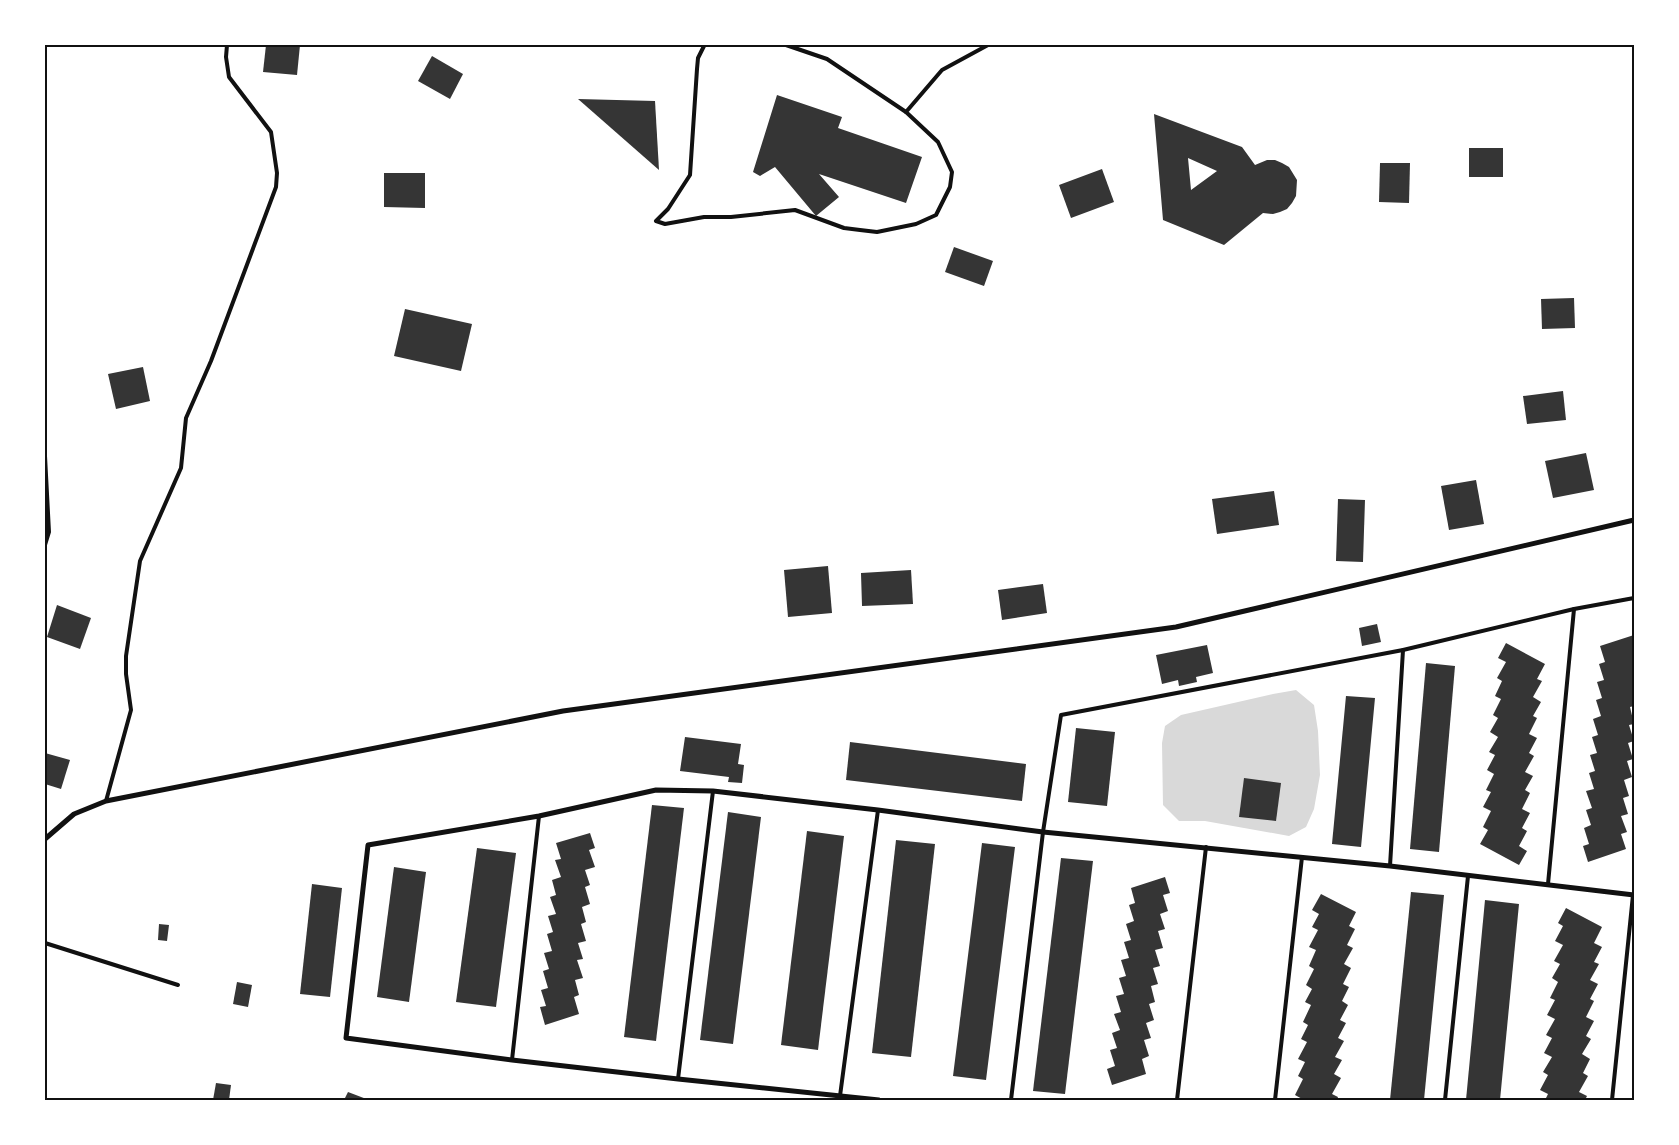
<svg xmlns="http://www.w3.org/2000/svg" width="1679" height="1145" font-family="'IBM Plex Sans',sans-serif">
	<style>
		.water { fill: #d9d9d9 }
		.building { fill: #353535; fill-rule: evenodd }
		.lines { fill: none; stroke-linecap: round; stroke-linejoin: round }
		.service { stroke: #111; stroke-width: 4 }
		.minor { stroke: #111; stroke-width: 5 }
		.neatline { fill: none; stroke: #111; stroke-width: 2 }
	</style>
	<rect width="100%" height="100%" fill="#fff"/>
	<path class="water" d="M1296,690L1314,705L1318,731L1320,775L1314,809L1306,827L1289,836L1205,821H1179L1163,805L1162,743L1165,726L1181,715L1273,694Z"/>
	<g class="building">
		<path d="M266,45H300L297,75L263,72Z"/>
		<path d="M432,56L463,74L450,99L418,81Z"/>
		<path d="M777,95L842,117L838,128L922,157L906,203L819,174L839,197L816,216L775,167L760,176L753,172Z"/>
		<path d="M578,99L655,101L659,170Z"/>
		<path d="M1154,114L1242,147L1255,165L1267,160H1275L1282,163L1289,167L1297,180L1296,196L1292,203L1287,209L1280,212L1273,214L1263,213L1224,245L1163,220ZM1188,158L1217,171L1191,190Z"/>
		<rect x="1469" y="148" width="34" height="29"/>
		<path d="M1380,163H1410L1409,203L1379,202Z"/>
		<path d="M1102,169L1114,202L1071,218L1059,185Z"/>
		<path d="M384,173H425V208L384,207Z"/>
		<path d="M954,247L993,261L984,286L945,272Z"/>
		<path d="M1574,298L1575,328L1542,329L1541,299Z"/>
		<path d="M405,309L472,324L461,371L394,356Z"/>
		<path d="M143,367L150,401L116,409L108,374Z"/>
		<path d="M1563,391L1566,420L1527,424L1523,396Z"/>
		<path d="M1586,453L1594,490L1553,498L1545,461Z"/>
		<path d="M1476,480L1484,524L1449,530L1441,486Z"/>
		<path d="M1274,491L1279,525L1217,534L1212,499Z"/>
		<path d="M1338,499L1365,500L1363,562L1336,561Z"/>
		<path d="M828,566L832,613L788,617L784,570Z"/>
		<path d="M911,570L913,604L862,606L861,573Z"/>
		<path d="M1043,584L1047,613L1002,620L998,590Z"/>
		<path d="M57,605L91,618L80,649L47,637Z"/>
		<path d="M1377,624L1381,642L1362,646L1359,628Z"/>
		<path d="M1634,635V706L1630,707L1634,724L1629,725L1634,741L1628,743L1633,759L1627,761L1632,777L1624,780L1629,796L1623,798L1628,814L1621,816L1627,832L1621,834L1626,849L1588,862L1583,846L1589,844L1584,828L1591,825L1586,810L1592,808L1586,791L1594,789L1589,773L1595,771L1590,755L1597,753L1592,737L1598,735L1593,719L1601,716L1596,700L1602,698L1597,682L1604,680L1599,664L1605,662L1600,646Z"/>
		<path d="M1506,643L1545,664L1537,679L1542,681L1533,697L1541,702L1533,716L1537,718L1529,734L1537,738L1529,753L1534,756L1525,772L1533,776L1525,790L1530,793L1522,809L1530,813L1522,828L1527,831L1519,846L1527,851L1519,865L1480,844L1488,830L1483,827L1491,811L1483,807L1491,792L1486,790L1494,774L1487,770L1495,755L1489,752L1498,737L1490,732L1498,718L1493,715L1501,699L1495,696L1502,681L1497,678L1506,662L1498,658Z"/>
		<path d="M1207,645L1213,673L1196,677L1197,682L1179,686L1178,680L1162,684L1156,655Z"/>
		<path d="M1426,663L1455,666L1439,852L1410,849Z"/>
		<path d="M1346,696L1375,698L1361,847L1332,844Z"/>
		<path d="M1076,728L1115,732L1107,806L1068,802Z"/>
		<path d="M685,737L741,744L738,764L744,765L742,783L728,782L729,777L680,771Z"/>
		<path d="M850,742L1026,764L1022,801L846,780Z"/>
		<path d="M45,753L70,760L61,789L45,784Z"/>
		<path d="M1244,778L1281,783L1276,821L1239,817Z"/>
		<path d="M652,805L684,808L656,1041L624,1037Z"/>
		<path d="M728,812L761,817L733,1044L700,1040Z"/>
		<path d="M807,831L844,836L818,1050L781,1045Z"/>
		<path d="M590,833L595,848L589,850L595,867L585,870L590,885L585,887L590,904L582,907L586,922L581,924L586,941L578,943L583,959L577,960L583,978L575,980L579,995L574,997L579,1014L545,1025L540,1007L546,1006L541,990L548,988L543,971L549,969L544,953L552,951L547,934L553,932L548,916L556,914L550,897L556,895L552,880L561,877L555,860L561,859L556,843Z"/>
		<path d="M896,840L935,844L911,1057L872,1053Z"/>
		<path d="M982,843L1015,847L986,1080L953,1076Z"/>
		<path d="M477,848L516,853L496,1007L456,1002Z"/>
		<path d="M1061,858L1093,861L1065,1094L1033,1091Z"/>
		<path d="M394,867L426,872L409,1002L377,997Z"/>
		<path d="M1165,877L1170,893L1163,895L1168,911L1160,914L1165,929L1158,931L1163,948L1155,950L1160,966L1153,968L1158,984L1151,986L1155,1002L1149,1004L1154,1020L1146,1023L1151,1038L1144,1040L1149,1056L1142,1059L1146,1074L1112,1085L1107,1069L1115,1066L1110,1050L1117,1048L1112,1033L1120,1030L1114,1014L1121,1012L1116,996L1124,994L1119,978L1126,976L1121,960L1129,958L1124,942L1131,940L1126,924L1134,921L1129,905L1135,903L1131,888Z"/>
		<path d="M312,884L342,888L330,997L300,994Z"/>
		<path d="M1411,892L1444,895L1424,1100H1390Z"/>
		<path d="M1321,894L1356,912L1349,926L1355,929L1347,945L1353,948L1344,964L1351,968L1343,984L1349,987L1342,1001L1348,1005L1340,1020L1346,1023L1338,1038L1344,1041L1335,1057L1342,1060L1334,1074L1341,1078L1332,1094L1338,1097L1337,1100H1304L1295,1095L1303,1079L1298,1076L1305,1062L1298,1059L1307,1042L1301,1039L1308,1025L1303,1022L1311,1005L1305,1002L1312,989L1306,985L1314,969L1309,966L1316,950L1309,947L1318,930L1312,927L1319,914L1312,910Z"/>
		<path d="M1485,900L1519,904L1500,1100H1466Z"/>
		<path d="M1566,908L1602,927L1594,943L1602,947L1594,962L1599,964L1590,980L1598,984L1590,999L1594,1001L1586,1017L1594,1021L1586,1036L1591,1039L1582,1054L1590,1059L1583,1073L1588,1076L1579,1092L1587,1096L1585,1100H1545L1548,1094L1540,1090L1548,1075L1543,1072L1552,1057L1544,1053L1552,1038L1546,1035L1555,1019L1547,1015L1555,1000L1550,998L1558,982L1552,978L1560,964L1554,961L1563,945L1555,941L1563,926L1558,923Z"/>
		<path d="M159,924L169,925L167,941L158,940Z"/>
		<path d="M237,982L252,985L248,1007L233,1004Z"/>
		<path d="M216,1083L231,1085L229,1100H213Z"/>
		<path d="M348,1092L369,1100H344Z"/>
	</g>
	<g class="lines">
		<g class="service">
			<path d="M696,45H718"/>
			<path d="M786,45L827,59L906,112"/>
			<path d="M704,46L698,58L697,69L690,175L668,209L656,221L665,224L704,217H731L795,210L844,228L860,230L877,232L916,224L936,215L950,187L952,172L938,142L906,112L942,70L988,45"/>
			<path d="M45,456L49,532L45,545"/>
			<path d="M106,801L131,710L126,674V656L140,561L181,468L186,418L211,361L276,187L277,173L271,132L229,77L226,57L227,45"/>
			<path d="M1390,866L1403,650"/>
			<path d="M1548,884L1574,609"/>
			<path d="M45,943L178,985"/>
			<path d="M512,1060L539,816"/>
			<path d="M678,1079L713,791"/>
			<path d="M840,1096L878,810"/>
			<path d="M1011,1100L1043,832L1061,715L1403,650L1574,609L1634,598"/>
			<path d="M1177,1100L1206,847"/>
			<path d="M1275,1100L1302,857"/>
			<path d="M1445,1100L1468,876"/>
			<path d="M1612,1100L1633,895"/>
		</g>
		<g class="minor">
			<path d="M45,839L74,814L106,801L563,711L1176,627L1634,520"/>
			<path d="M879,1100L678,1079L512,1060L346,1038L368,845L539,816L656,790L713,791L878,810L1043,832L1390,866L1634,895"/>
		</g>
	</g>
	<rect width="1679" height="1145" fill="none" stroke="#ffffff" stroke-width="92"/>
	<rect x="46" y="46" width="1587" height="1053" class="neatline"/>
</svg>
